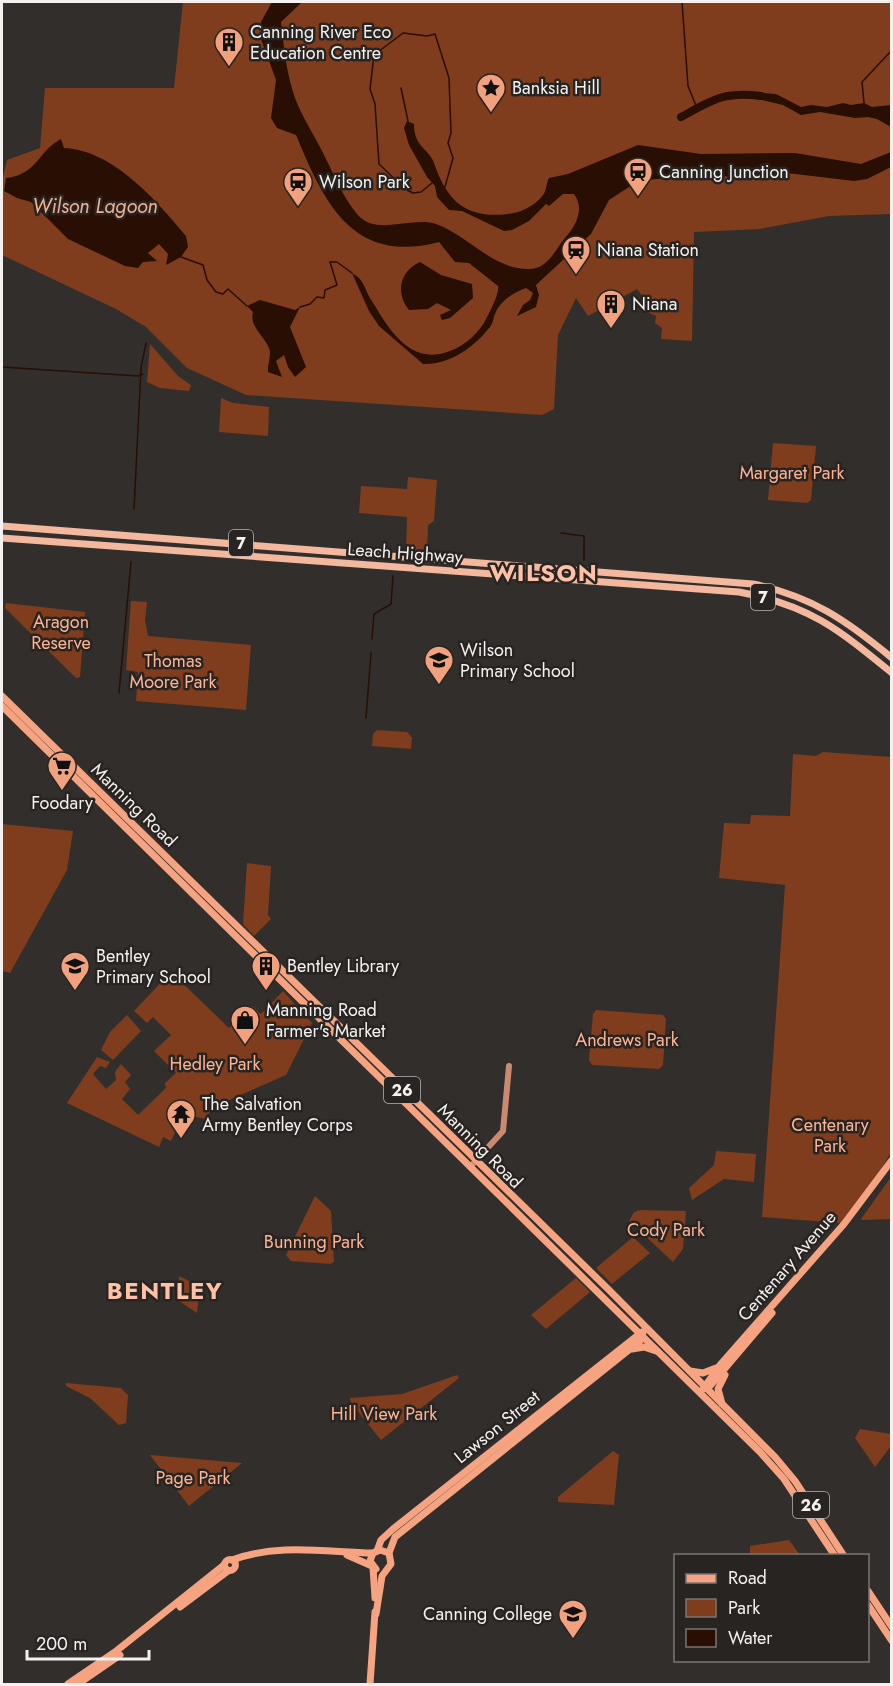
<svg xmlns="http://www.w3.org/2000/svg" width="893" height="1686" font-family="Jost,sans-serif">
	<style>
		.green { fill: #7f3d1e }
		.water { fill: #290e03 }
		.lines { fill: none; stroke-linecap: round; stroke-linejoin: round }
		.stream { stroke: #290e03; stroke-width: 1.5 }
		.river { stroke: #290e03; stroke-width: 8 }
		.secondary { stroke: #c98a6f; stroke-width: 6 }
		.primary { stroke: #f5a380; stroke-width: 7 }
		.trunk { stroke: #f4b89e; stroke-width: 7 }
		.labels { text-anchor: middle; stroke-width: 5; stroke-linejoin: round; paint-order: stroke }
		.shield { fill: #282422; stroke: #b7b4b2; stroke-width: 1.5 }
		.shield-label { font-size: 16px; font-weight: bold; fill: #f4f1f0 }
		.poi-label { font-size: 18px; fill: #f4f1f0; stroke: #282422; text-anchor: start }
		.park-label { font-size: 18px; fill: #fdb495; stroke: #282422 }
		.street-label { font-size: 18px; fill: #f4f1f0; stroke: #282422 }
		.water-label { font-size: 20px; font-style: italic; fill: #f7b091; stroke: #282422 }
		.district-label { font-size: 24px; font-weight: bold; letter-spacing: 1.5px; fill: #fec0a6; stroke: #282422 }
	</style>
	<rect width="100%" height="100%" fill="#322e2c"/>
	<g class="green">
		<path d="M183,2H891V214L829,216L760,229L694,232L692,341L661,339L662,328L655,323L656,316L643,310L644,298L637,289L588,316L576,298L558,335L554,409L542,415L246,395L187,368L146,327L116,309L2,255V181L7,160L40,148L45,88H174Z"/>
		<path d="M150,344L178,376L191,385L189,391L160,388L147,382Z"/>
		<path d="M221,398L233,403L269,407L268,436L219,432Z"/>
		<path d="M773,443L816,446L811,500L807,503L768,500Z"/>
		<path d="M408,477L437,480L434,521L428,525L427,551L406,550L407,517L359,513L361,486L407,489Z"/>
		<path d="M131,601L147,602L145,620L148,636L251,645L246,710L136,701L138,672L126,670Z"/>
		<path d="M6,603L85,612L80,677L76,678L5,608Z"/>
		<path d="M377,730L407,732L412,738L411,749L372,746L373,734Z"/>
		<path d="M823,752L891,757V1152L871,1187L841,1223L762,1217L785,885L719,878L724,823L750,824L751,815L790,816L793,754L816,756Z"/>
		<path d="M2,824L73,831L67,870L10,973L2,971Z"/>
		<path d="M247,863L271,866L268,915L271,919L254,936L243,924Z"/>
		<path d="M171,972L229,1028L252,1006L261,1014L283,991L312,1023L286,1075L213,1107L205,1119L193,1116L179,1124L171,1141L163,1137L159,1147L67,1103L97,1057L110,1062L106,1068L100,1066L93,1074L106,1089L116,1080L115,1072L121,1064L131,1075L125,1082L130,1089L122,1099L138,1115L166,1088L165,1083L176,1073L154,1051L171,1035L153,1017L147,1023L134,1011Z"/>
		<path d="M596,1010L663,1015L666,1019L663,1065L659,1069L592,1065L589,1060L593,1014Z"/>
		<path d="M127,1015L141,1031L113,1060L101,1050L110,1032Z"/>
		<path d="M716,1151L756,1154L754,1182L724,1179L692,1200L689,1188L714,1165Z"/>
		<path d="M891,1177V1219L862,1220L861,1219Z"/>
		<path d="M315,1196L331,1211L334,1262L330,1264L291,1261L286,1255Z"/>
		<path d="M640,1210L686,1211L683,1249L673,1262L629,1221L634,1212Z"/>
		<path d="M633,1237L650,1253L612,1284L596,1268Z"/>
		<path d="M179,1276C203,1287 200,1288 197,1313L179,1301Z"/>
		<path d="M576,1278L590,1292L546,1329L531,1315Z"/>
		<path d="M457,1375L459,1378L381,1440L351,1403L350,1398L402,1394Z"/>
		<path d="M66,1383L121,1388L128,1395L126,1423L119,1425L90,1398L66,1386Z"/>
		<path d="M860,1429L891,1434V1446L875,1467L855,1438Z"/>
		<path d="M613,1451L619,1455L614,1505L558,1502V1497Z"/>
		<path d="M150,1455L242,1463L189,1506Z"/>
		<path d="M789,1540L800,1555H750V1546Z"/>
	</g>
	<g class="water">
		<path d="M272,2H302L281,22C284,47 286,73 295,98C302,117 315,136 324,155C334,175 343,197 357,214C376,237 411,216 436,224C467,235 494,270 529,269C548,269 555,250 565,238C576,226 585,209 574,194H563L549,206L546,204L529,221L512,230L504,231L462,211L449,210L437,197L435,186L427,177L409,145L404,128L407,121L414,124C414,148 429,148 434,163C447,202 467,219 508,214C520,213 535,206 543,195C547,190 546,183 549,178L568,174L638,145L701,154L795,153L861,164L891,152V167L867,179L854,181L787,173L747,180L712,174L646,180L629,187L609,200L591,234L536,285L539,295L536,307L517,316L523,305L530,300L533,293L526,288C514,292 500,301 495,314C493,319 493,323 490,327C474,347 450,365 423,364L379,326L369,311L352,273C364,279 364,288 370,298C387,325 406,363 444,353C460,349 476,336 484,323C488,316 500,293 498,286L469,263L455,262L439,242C352,265 324,202 296,135L277,128L271,118L276,80L261,39V22Z"/>
		<path d="M764,93L776,94L801,107L811,105L827,107L843,103L851,105L864,103L872,107L891,105V127L877,119L868,117L855,118L820,112L801,115L783,105L753,98L755,93Z"/>
		<path d="M61,139L64,148C113,150 157,201 186,236L188,247L181,257L166,265L168,254L159,244L148,253L157,261L143,262L138,268L125,266L68,239L31,202L17,198L4,191L6,178C37,175 38,151 61,139Z"/>
		<path d="M420,262L441,275L472,284L473,298L450,318L442,320L440,315L451,310L437,303L428,309L409,310C395,292 400,271 420,262Z"/>
		<path d="M260,300L295,310L300,307L290,327L306,367L295,377L288,367L284,355L276,361L282,377L268,372C267,364 272,356 269,348C264,336 249,326 253,312L247,306Z"/>
	</g>
	<g class="lines">
		<g class="stream">
			<path d="M682,2L688,86L697,108"/>
			<path d="M401,88L408,121"/>
			<path d="M864,103L862,82L892,50"/>
			<path d="M432,183L421,192L413,193L405,189L379,164L375,104L370,89L374,55L403,33L427,36L435,34L449,78L451,133L448,143L453,158L445,187"/>
			<path d="M181,257L203,265L207,280L216,292L223,294L228,289L247,306"/>
			<path d="M300,307L310,304L317,297L324,298L325,290L337,285L330,262H337L352,273"/>
			<path d="M2,367L138,376L143,374"/>
			<path d="M134,509L141,368L146,343"/>
			<path d="M561,533L584,536V560"/>
			<path d="M372,639L374,614L391,604L393,576"/>
			<path d="M119,693L131,562"/>
			<path d="M366,718L371,653"/>
		</g>
		<path class="river" d="M681,117C712,100 724,91 761,96"/>
		<path class="secondary" d="M470,1167L503,1131L509,1066"/>
		<g class="primary">
			<path d="M2,696L608,1289L775,1457L795,1481L844,1556"/>
			<path d="M2,706L760,1452L784,1479L835,1556"/>
			<path d="M632,1349L644,1347L656,1351"/>
			<path d="M690,1371L703,1373L716,1368"/>
			<path d="M703,1389L720,1365L844,1224L892,1160"/>
			<path d="M703,1389L710,1386L772,1313"/>
			<path d="M722,1404L718,1389L725,1375"/>
			<path d="M377,1551L381,1540L393,1529L642,1332"/>
			<path d="M347,1555L372,1566"/>
			<circle cx="230" cy="1565" r="5.5"/>
			<path d="M232,1560C278,1543 325,1552 373,1553"/>
			<path d="M373,1567L375,1598"/>
			<path d="M376,1569L370,1561L373,1553L380,1550L389,1553"/>
			<path d="M868,1591L892,1627"/>
			<path d="M868,1605L892,1641"/>
			<path d="M180,1607L228,1571"/>
			<path d="M376,1614L382,1576L391,1564L389,1553L395,1537L640,1341L643,1333"/>
			<path d="M68,1684L115,1652L224,1565"/>
			<path d="M78,1684L120,1655"/>
			<path d="M370,1684L375,1612"/>
		</g>
		<g class="trunk">
			<path d="M2,526L753,584C811,596 846,620 892,658"/>
			<path d="M2,538L739,592C809,605 838,629 892,673"/>
		</g>
	</g>
	<defs>
		<g id="building-pin" transform="scale(1.5)"><path d="M0 17L-7.5 6A9.5 9.5 0 1 1 7.5 6Z" fill="#f1a17e" stroke="#282422"/><path d="M-4-6H4V6H1V3H-1V6H-4ZM-2.5-4.3h1.7v1.8h-1.7ZM.8-4.3h1.7v1.8H.8ZM-2.5-1h1.7V.8h-1.7ZM.8-1h1.7V.8H.8Z" fill="#111"/></g>
		<g id="sight-pin" transform="scale(1.5)"><path d="M0 17L-7.5 6A9.5 9.5 0 1 1 7.5 6Z" fill="#f1a17e" stroke="#282422"/><path d="M0-6L1.8-2.2L6-1.7L2.9 1.2L3.7 5.4L0 3.3L-3.7 5.4L-2.9 1.2L-6-1.7L-1.8-2.2Z" fill="#111"/></g>
		<g id="station-pin" transform="scale(1.5)"><path d="M0 17L-7.5 6A9.5 9.5 0 1 1 7.5 6Z" fill="#f1a17e" stroke="#282422"/><path d="M-3-6H3Q5-6 5-4V2Q5 4 3 4L4.5 6H3L1.5 4h-3L-3 6H-4.5L-3 4Q-5 4-5 2V-4Q-5-6-3-6ZM-3.5-4v3h7v-3ZM-3.5 1v1.5H-2V1ZM2 1v1.5H3.5V1Z" fill="#111"/></g>
		<g id="school-pin" transform="scale(1.5)"><path d="M0 17L-7.5 6A9.5 9.5 0 1 1 7.5 6Z" fill="#f1a17e" stroke="#282422"/><path d="M0-5L7-2L0 1L-7-2ZM-4 1L0 2.5L4 1V4Q0 6-4 4Z" fill="#111"/></g>
		<g id="supermarket-pin" transform="scale(1.5)"><path d="M0 17L-7.5 6A9.5 9.5 0 1 1 7.5 6Z" fill="#f1a17e" stroke="#282422"/><path d="M-6-5.5h2.5l.6 2H6L4.5 2H-2.5L-4.4-4H-6ZM-1.5 3.2a1.3 1.3 0 1 0 .1 0ZM3 3.2a1.3 1.3 0 1 0 .1 0Z" fill="#111"/></g>
		<g id="shop-pin" transform="scale(1.5)"><path d="M0 17L-7.5 6A9.5 9.5 0 1 1 7.5 6Z" fill="#f1a17e" stroke="#282422"/><path d="M-5-2.5h2.3a2.7 3.5 0 0 1 5.4 0H5L5.5 6h-11ZM-1.5-2.5h3a1.5 2.3 0 0 0-3 0Z" fill="#111"/></g>
		<g id="temple-pin" transform="scale(1.5)"><path d="M0 17L-7.5 6A9.5 9.5 0 1 1 7.5 6Z" fill="#f1a17e" stroke="#282422"/><path d="M0-6L5-2H3V0L6.5 2.5H4V6H1.5V3h-3V6H-4V2.5H-6.5L-3 0V-2H-5Z" fill="#111"/></g>
		<g id="university-pin" transform="scale(1.5)"><path d="M0 17L-7.5 6A9.5 9.5 0 1 1 7.5 6Z" fill="#f1a17e" stroke="#282422"/><path d="M0-5L7-2L0 1L-7-2ZM-4 1L0 2.5L4 1V4Q0 6-4 4Z" fill="#111"/></g>
	</defs>
	<g fill-rule="evenodd">
		<use href="#building-pin" x="229" y="42"/>
		<use href="#sight-pin" x="491" y="88"/>
		<use href="#station-pin" x="638" y="172"/>
		<use href="#station-pin" x="298" y="182"/>
		<use href="#station-pin" x="576" y="250"/>
		<use href="#building-pin" x="611" y="304"/>
		<use href="#school-pin" x="439" y="660"/>
		<use href="#supermarket-pin" x="62" y="766"/>
		<use href="#school-pin" x="75" y="966"/>
		<use href="#building-pin" x="266" y="966"/>
		<use href="#shop-pin" x="245" y="1020"/>
		<use href="#temple-pin" x="181" y="1114"/>
		<use href="#university-pin" x="573" y="1614"/>
	</g>
	<g class="labels">
		<g class="shield">
			<rect x="229" y="530" width="24" height="26" rx="4.5"/>
			<rect x="751" y="584" width="24" height="26" rx="4.5"/>
			<rect x="384" y="1077" width="36" height="26" rx="4.5"/>
			<rect x="793" y="1492" width="36" height="26" rx="4.5"/>
		</g>
		<g class="shield-label">
			<text x="241" y="549">7</text>
			<text x="763" y="603">7</text>
			<text x="402" y="1096">26</text>
			<text x="811" y="1511">26</text>
		</g>
		<g class="poi-label">
			<text x="250" y="38">Canning River Eco<tspan x="250" dy="21">Education Centre</tspan></text>
			<text x="512" y="94">Banksia Hill</text>
			<text x="659" y="178">Canning Junction</text>
			<text x="319" y="188">Wilson Park</text>
			<text x="597" y="256">Niana Station</text>
			<text x="632" y="310">Niana</text>
			<text x="460" y="656">Wilson<tspan x="460" dy="21">Primary School</tspan></text>
			<text x="62" y="809" text-anchor="middle">Foodary</text>
			<text x="96" y="962">Bentley<tspan x="96" dy="21">Primary School</tspan></text>
			<text x="287" y="972">Bentley Library</text>
			<text x="266" y="1016">Manning Road<tspan x="266" dy="21">Farmer's Market</tspan></text>
			<text x="202" y="1110">The Salvation<tspan x="202" dy="21">Army Bentley Corps</tspan></text>
			<text x="552" y="1620" text-anchor="end">Canning College</text>
		</g>
		<g class="park-label">
			<text x="792" y="479">Margaret Park</text>
			<text x="61" y="628">Aragon<tspan x="61" dy="21">Reserve</tspan></text>
			<text x="173" y="667">Thomas<tspan x="173" dy="21">Moore Park</tspan></text>
			<text x="627" y="1046">Andrews Park</text>
			<text x="215" y="1070">Hedley Park</text>
			<text x="830" y="1131">Centenary<tspan x="830" dy="21">Park</tspan></text>
			<text x="666" y="1236">Cody Park</text>
			<text x="314" y="1248">Bunning Park</text>
			<text x="384" y="1420">Hill View Park</text>
			<text x="193" y="1484">Page Park</text>
		</g>
		<g class="street-label">
			<text transform="translate(405 553) rotate(4)" y="6">Leach Highway</text>
			<text transform="translate(134 805) rotate(44)" y="6">Manning Road</text>
			<text transform="translate(480 1146) rotate(45)" y="6">Manning Road</text>
			<text transform="translate(787 1266) rotate(-49)" y="6">Centenary Avenue</text>
			<text transform="translate(497 1427) rotate(-39)" y="6">Lawson Street</text>
		</g>
		<g class="water-label">
			<text x="95" y="213">Wilson Lagoon</text>
		</g>
		<g class="district-label">
			<text x="544" y="581">WILSON</text>
			<text x="165" y="1299">BENTLEY</text>
		</g>
	</g>
	<rect width="893" height="1686" fill="none" stroke="#f4f1f0" stroke-width="6"/>
	<rect x="674" y="1554" width="195" height="108" fill="#282422" stroke="#7a7674" stroke-width="1.5"/>
	<rect x="686" y="1574" width="30" height="9" fill="#f5a380" stroke="#7a7674" stroke-width="1.5"/>
	<text x="728" y="1584" font-size="18" fill="#f4f1f0">Road</text>
	<rect x="686" y="1599" width="30" height="18" fill="#7f3d1e" stroke="#7a7674" stroke-width="1.5"/>
	<text x="728" y="1614" font-size="18" fill="#f4f1f0">Park</text>
	<rect x="686" y="1629" width="30" height="18" fill="#290e03" stroke="#7a7674" stroke-width="1.5"/>
	<text x="728" y="1644" font-size="18" fill="#f4f1f0">Water</text>
	<path d="M27 1650v9h122v-9" fill="none" stroke="#f4f1f0" stroke-width="3"/>
	<text x="36" y="1650" font-size="18" fill="#f4f1f0" stroke="#282422" stroke-width="4.5" paint-order="stroke">200 m</text>
</svg>
